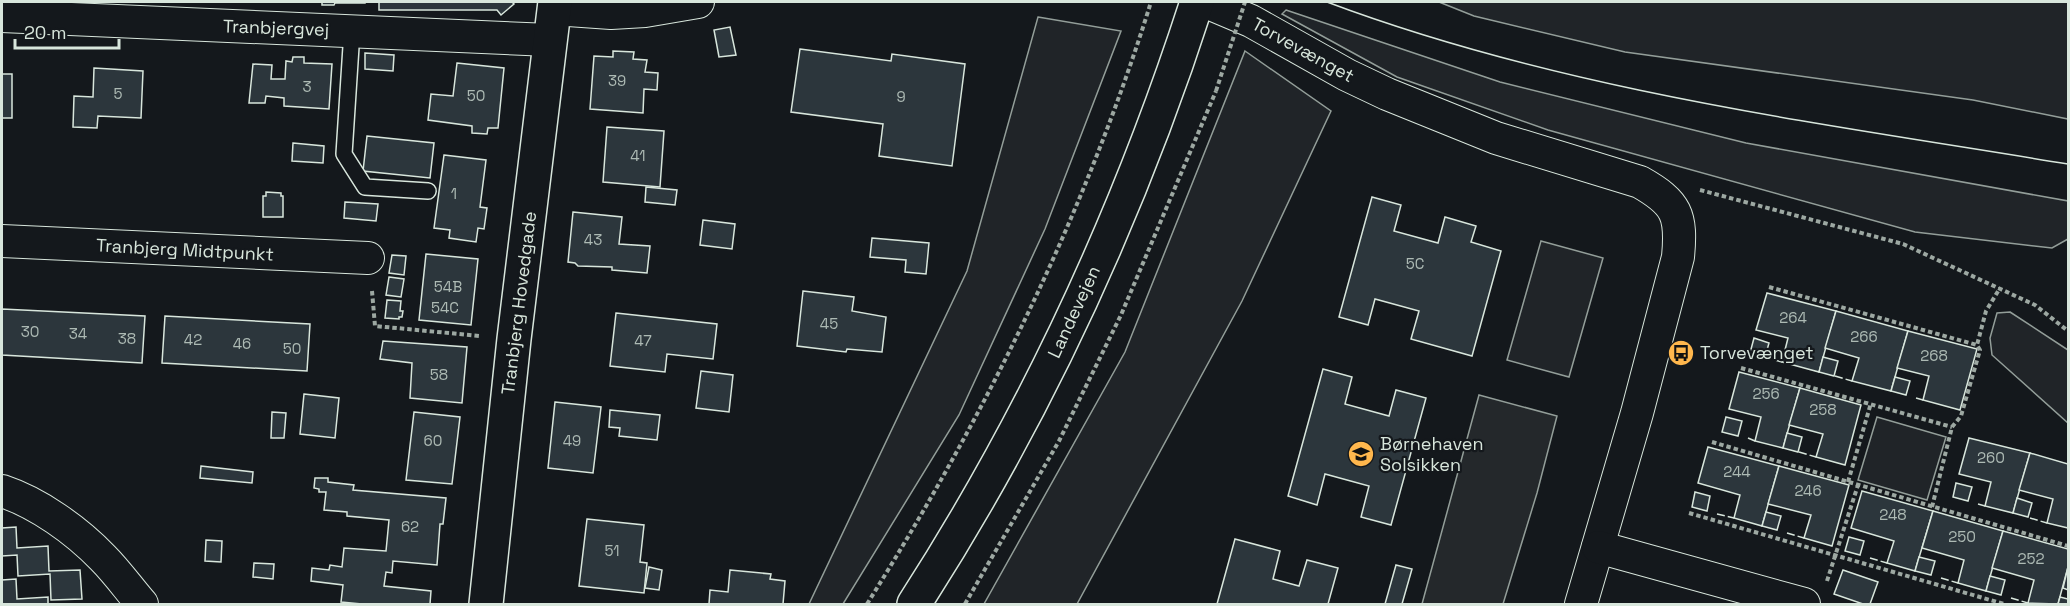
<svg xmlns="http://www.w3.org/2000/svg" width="2070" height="606" font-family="'Space Grotesk',sans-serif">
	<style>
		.green { fill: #202428; stroke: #939e99; stroke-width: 1.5 }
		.parking { fill: #24282b; stroke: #939e99; stroke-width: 1.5 }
		.building { fill: #2c363c; stroke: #d8e6dc; stroke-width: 1.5 }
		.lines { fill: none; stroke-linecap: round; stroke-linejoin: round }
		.service-casing { stroke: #d8e6dc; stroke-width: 18 }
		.minor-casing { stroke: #d8e6dc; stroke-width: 34 }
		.tertiary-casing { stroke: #d8e6dc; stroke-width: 36 }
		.secondary-casing { stroke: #d8e6dc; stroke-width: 36 }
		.path { stroke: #9da8a2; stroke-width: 4; stroke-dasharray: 4.5 3; stroke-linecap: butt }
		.service { stroke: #14181c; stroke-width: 15 }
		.minor { stroke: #14181c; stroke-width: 32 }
		.tertiary { stroke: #14181c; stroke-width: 33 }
		.secondary { stroke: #14181c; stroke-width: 33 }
		.tram { stroke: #d8e6dc; stroke-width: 1.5 }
		.path-bridge { stroke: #9da8a2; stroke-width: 4; stroke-dasharray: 4.5 3; stroke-linecap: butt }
		.fence { stroke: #d8e6dc; stroke-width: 1.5; stroke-dasharray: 8 3; stroke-linecap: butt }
		.labels { text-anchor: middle; stroke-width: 4.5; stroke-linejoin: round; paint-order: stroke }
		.number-label { font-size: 15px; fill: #adbab4 }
		.street-label { font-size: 18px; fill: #d8e6dc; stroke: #14181c }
		.poi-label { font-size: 18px; fill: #d8e6dc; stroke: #14181c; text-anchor: start }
	</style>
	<rect width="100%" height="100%" fill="#14181c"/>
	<g class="green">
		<path d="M1439,2H2068V119L1973,100L1625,52L1474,16Z"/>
		<path d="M1286,10L1500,82L1746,143L2068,201V239L2052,248L1915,232L1548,130L1397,77L1282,14Z"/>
		<path d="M1038,17L1121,31L1045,229L959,415L843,604H809L967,271Z"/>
		<path d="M1245,51L1331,111L1242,301L1077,604H984L1125,352Z"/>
		<path d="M1541,241L1603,258L1569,377L1507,360Z"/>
		<path d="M2010,312L2068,350V423L1992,355L1990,338L1997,313Z"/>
		<path d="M1877,417L1946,437L1927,500L1858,480Z"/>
	</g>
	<path class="parking" d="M1479,395L1557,416L1537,493L1503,604H1422Z"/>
	<g class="building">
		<path d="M316,2H365V3H335L334,5H322V2Z"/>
		<path d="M379,2H512L514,4L501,15L497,10H379Z"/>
		<path d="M730,27L736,55L719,57L714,30Z"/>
		<path d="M800,49L891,61L892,54L965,64L952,166L879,156L883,124L791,112Z"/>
		<path d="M613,51L634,52L633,59L647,60L645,72L658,73L657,90L644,89L643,113L590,109L594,56L613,57Z"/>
		<path d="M365,53L394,55L393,71L365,69Z"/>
		<path d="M293,57H304V63L332,64L329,109L284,106V98L266,96L265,103H249L253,64L272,65L271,79H285L286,61L292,62Z"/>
		<path d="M457,63L504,68L498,128H488L487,134L472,133V126L428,120L431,94L453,96Z"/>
		<path d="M94,68L143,71L141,118L98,116L97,128L73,127L74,96L93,97Z"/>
		<rect x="2" y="74" width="10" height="44"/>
		<path d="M607,127L664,131L660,187L603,182Z"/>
		<path d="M367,136L434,143L430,178L363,171Z"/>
		<path d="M293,143L324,146L323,163L292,161Z"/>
		<path d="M444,155L486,160L480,207L487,208L484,229L478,228L476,242L449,238L450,230L434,228Z"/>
		<path d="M646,187L677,190L675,205L645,202Z"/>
		<path d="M266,192L281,193V196H283V217H263V196H266Z"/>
		<path d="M1372,197L1401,205L1394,231L1438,243L1445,217L1476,226L1471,242L1501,251L1472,356L1411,339L1419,311L1375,299L1368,325L1339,317Z"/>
		<path d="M345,202L378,204L376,221L344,218Z"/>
		<path d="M573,212L622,217L619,244L650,246L647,273L612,270V267L578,266L575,263L568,262Z"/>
		<path d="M703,220L735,224L732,249L700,245Z"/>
		<path d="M872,238L929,243L926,274L905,272L906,260L870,257Z"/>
		<path d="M426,254L478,259L471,325L419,320Z"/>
		<path d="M392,255L406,256L404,275L389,273Z"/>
		<path d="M389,277L404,279L401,297L386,295Z"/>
		<path d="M803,291L854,297L852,311L886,317L882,352L847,349L846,352L797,346Z"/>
		<path d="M1767,293L1836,311L1819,372L1782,362L1788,338L1756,330Z"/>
		<path d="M387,300L401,301L400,311H403L402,317H399V319L385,318Z"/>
		<path d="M2,309L145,316L142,363L2,355Z"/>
		<path d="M1836,311L1908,331L1891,391L1852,381L1859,358L1825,348Z"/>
		<path d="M616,313L717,324L713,359L667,354L665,372L610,366Z"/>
		<path d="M165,316L310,324L307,371L162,363Z"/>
		<path d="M1908,331L1977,349L1960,410L1923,400L1929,376L1897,368Z"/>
		<path d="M1754,338L1769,343L1765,357L1750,353Z"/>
		<path d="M383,341L467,347L462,403L410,398L412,363L380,359Z"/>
		<path d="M1823,357L1838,361L1834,376L1819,372Z"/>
		<path d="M1323,369L1352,377L1345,404L1389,416L1396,390L1426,398L1391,525L1361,517L1369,486L1325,474L1317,505L1288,496Z"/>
		<path d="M701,371L733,375L729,412L696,408Z"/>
		<path d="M1739,372L1800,388L1783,448L1755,441L1761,417L1729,409Z"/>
		<path d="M1895,377L1910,381L1906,395L1891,391Z"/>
		<path d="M1800,388L1861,405L1845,465L1816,457L1823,434L1789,425Z"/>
		<path d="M304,394L339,398L335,438L300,434Z"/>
		<path d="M555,402L601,407L593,473L548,468Z"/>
		<path d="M610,410L660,415L657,440L619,436L620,428L609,427Z"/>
		<path d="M272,412L286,413L284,438H271Z"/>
		<path d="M414,412L460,417L452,484L406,480Z"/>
		<path d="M1726,417L1742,421L1738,436L1722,432Z"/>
		<path d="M1787,433L1802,437L1798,452L1783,448Z"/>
		<path d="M1969,438L2030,453L2013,513L1985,506L1991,482L1959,474Z"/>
		<path d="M1708,447L1779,466L1762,526L1734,518L1740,495L1698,483Z"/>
		<path d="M2030,453L2068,464V528L2047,523L2053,499L2019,490Z"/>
		<path d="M201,466L253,472L252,483L200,478Z"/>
		<path d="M1779,466L1849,485L1832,546L1804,538L1811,515L1768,504Z"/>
		<path d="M315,478H328V482L354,485L353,490L446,498L443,524H440L437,565L393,561L392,573L386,572L384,586L431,591L430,604H362L341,602L343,585L311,581L312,568L329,570L330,565L342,567L344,548L386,551L389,520L347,516V512L324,510L326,492H319V489L314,488Z"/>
		<path d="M1956,483L1972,487L1968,501L1953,497Z"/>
		<path d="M1862,491L1933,511L1915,571L1887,563L1894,541L1851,528Z"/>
		<path d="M1695,492L1710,496L1707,511L1692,507Z"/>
		<path d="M2017,498L2032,503L2028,517L2013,513Z"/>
		<path d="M1933,511L2003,531L1986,591L1958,583L1964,560L1922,548Z"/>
		<path d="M1766,512L1781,516L1777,530L1762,526Z"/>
		<path d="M587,519L644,525L640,562L647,563L644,593L579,586Z"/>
		<path d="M16,527L17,548L48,546L49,571L80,570L82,599L51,600L50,574L18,576L17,555L2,556V528Z"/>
		<path d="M2003,531L2068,549V567L2058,604L2028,603L2034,580L1992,568Z"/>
		<path d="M1849,537L1864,541L1860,555L1845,551Z"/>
		<path d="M1235,539L1280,551L1273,579L1299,586L1307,560L1338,568L1328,604H1217Z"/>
		<path d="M206,540L222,541L221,562L205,561Z"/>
		<path d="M1919,557L1935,561L1931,575L1915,571Z"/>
		<path d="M254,563L274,564L273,579L253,577Z"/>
		<path d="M1396,565L1412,569L1402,604H1385Z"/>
		<path d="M649,567L662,570L659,590L645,588Z"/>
		<path d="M2068,567V590L2063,588Z"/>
		<path d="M730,570L771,574L770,579L785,581L783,604H709L710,590L728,592Z"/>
		<path d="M1843,570L1878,582L1870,604H1863L1834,594Z"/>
		<path d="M1990,576L2005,580L2001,595L1986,591Z"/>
		<path d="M16,579L17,599L48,597V604H2V580Z"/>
		<path d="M2060,597L2068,599V604H2058Z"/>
	</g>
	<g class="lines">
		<g class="service-casing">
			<path id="service" d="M352,31L344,154L365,187L428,191"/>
		</g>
		<g class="minor-casing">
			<g id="minor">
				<path d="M1206,2L1251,21L1347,75L1387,94L1496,138L1640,182C1677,203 1682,215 1678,257L1637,413L1581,604"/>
				<path d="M554,9L611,13L645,11L698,2"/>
				<path d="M2,16L550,40"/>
				<path d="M2,241L368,258"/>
				<path d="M2,491C38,503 76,530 103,558C117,572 129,589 142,604"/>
				<path d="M1598,547L1804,604"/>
			</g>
		</g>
		<g class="tertiary-casing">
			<path id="tertiary" d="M486,604L514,339L555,2"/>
		</g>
		<g class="secondary-casing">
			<path id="secondary" d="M914,604C1034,418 1129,213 1197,2"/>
		</g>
		<g class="path">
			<path d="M1700,190L1903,244L2035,305L2068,331"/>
			<path d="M1769,287L1977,345"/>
			<path d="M372,291L375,326L480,336"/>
			<path d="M1741,368L1952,427"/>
			<path d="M1712,442L2068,546"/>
			<path d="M1848,482L1871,403"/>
			<path d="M1932,507L1952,427L1961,416L1980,350L1977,345L1986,311L2000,288"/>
			<path d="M1689,513L2004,604"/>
			<path d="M1827,581L1858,485"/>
			<path d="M867,604C985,416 1085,214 1151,2"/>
			<path d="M965,604L1059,441L1121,315L1216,91"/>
		</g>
		<use href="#service" class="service"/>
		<use href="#minor" class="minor"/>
		<use href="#tertiary" class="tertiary"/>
		<use href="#secondary" class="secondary"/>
		<path class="tram" d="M1327,2C1564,91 1819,123 2068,164"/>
		<path class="path-bridge" d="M1216,91L1245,2"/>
		<g class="fence">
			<path d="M1775,360L1782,362"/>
			<path d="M1835,376L1852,381"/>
			<path d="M1916,398L1923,400"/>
			<path d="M1748,438L1755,441"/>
			<path d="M1799,452L1816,457"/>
			<path d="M1978,504L1985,506"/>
			<path d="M1717,514L1734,518"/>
			<path d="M2030,518L2047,523"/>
			<path d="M1787,533L1804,538"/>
			<path d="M1870,558L1887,563"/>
			<path d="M1941,578L1958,583"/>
			<path d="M2011,598L2028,603"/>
		</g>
	</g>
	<defs>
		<g id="bus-disc" transform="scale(1.35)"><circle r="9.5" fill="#ffb74d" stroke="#14181c"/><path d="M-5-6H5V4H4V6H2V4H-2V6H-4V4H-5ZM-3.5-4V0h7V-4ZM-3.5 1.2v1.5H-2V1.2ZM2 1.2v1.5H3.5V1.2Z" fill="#111"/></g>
		<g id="school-disc" transform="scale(1.35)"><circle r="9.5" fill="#ffb74d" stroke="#14181c"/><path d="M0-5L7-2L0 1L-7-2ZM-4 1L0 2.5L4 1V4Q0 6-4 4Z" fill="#111"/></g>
	</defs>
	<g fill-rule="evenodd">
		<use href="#bus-disc" x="1681" y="353"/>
		<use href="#school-disc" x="1361" y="454"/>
	</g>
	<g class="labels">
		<g class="number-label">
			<text x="617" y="86">39</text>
			<text x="307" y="92">3</text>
			<text x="118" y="99">5</text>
			<text x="476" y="101">50</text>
			<text x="901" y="102">9</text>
			<text x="638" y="161">41</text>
			<text x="454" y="199">1</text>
			<text x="593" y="245">43</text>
			<text x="1415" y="269">5C</text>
			<text x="448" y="292">54B</text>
			<text x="445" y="313">54C</text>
			<text x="1793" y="323">264</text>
			<text x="829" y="329">45</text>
			<text x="30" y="337">30</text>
			<text x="78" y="339">34</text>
			<text x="1864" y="342">266</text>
			<text x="127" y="344">38</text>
			<text x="193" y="345">42</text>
			<text x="643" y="346">47</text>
			<text x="242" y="349">46</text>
			<text x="292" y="354">50</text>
			<text x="1934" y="361">268</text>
			<text x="439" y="380">58</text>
			<text x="1766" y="399">256</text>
			<text x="1823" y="415">258</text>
			<text x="433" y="446">60</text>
			<text x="572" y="446">49</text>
			<text x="1991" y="463">260</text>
			<text x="1737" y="477">244</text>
			<text x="1808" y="496">246</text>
			<text x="1893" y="520">248</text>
			<text x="410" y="532">62</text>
			<text x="1962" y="542">250</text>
			<text x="612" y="556">51</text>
			<text x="2031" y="564">252</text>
		</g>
		<g class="street-label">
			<text transform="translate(276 28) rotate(2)" y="6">Tranbjergvej</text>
			<text transform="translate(1303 50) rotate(29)" y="6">Torvevænget</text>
			<text transform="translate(185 250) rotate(3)" y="6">Tranbjerg Midtpunkt</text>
			<text transform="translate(519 303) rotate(-83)" y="6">Tranbjerg Hovedgade</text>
			<text transform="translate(1074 312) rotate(-65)" y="6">Landevejen</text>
		</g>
		<g class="poi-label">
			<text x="1700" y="359">Torvevænget</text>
			<text x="1380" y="450">Børnehaven<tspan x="1380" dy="21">Solsikken</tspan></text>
		</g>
	</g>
	<rect width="2070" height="606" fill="none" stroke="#d8e6dc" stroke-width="6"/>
	<path d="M15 39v9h104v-9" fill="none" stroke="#d8e6dc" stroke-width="3"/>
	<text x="24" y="39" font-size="18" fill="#d8e6dc" stroke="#14181c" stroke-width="4.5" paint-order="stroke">20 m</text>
</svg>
